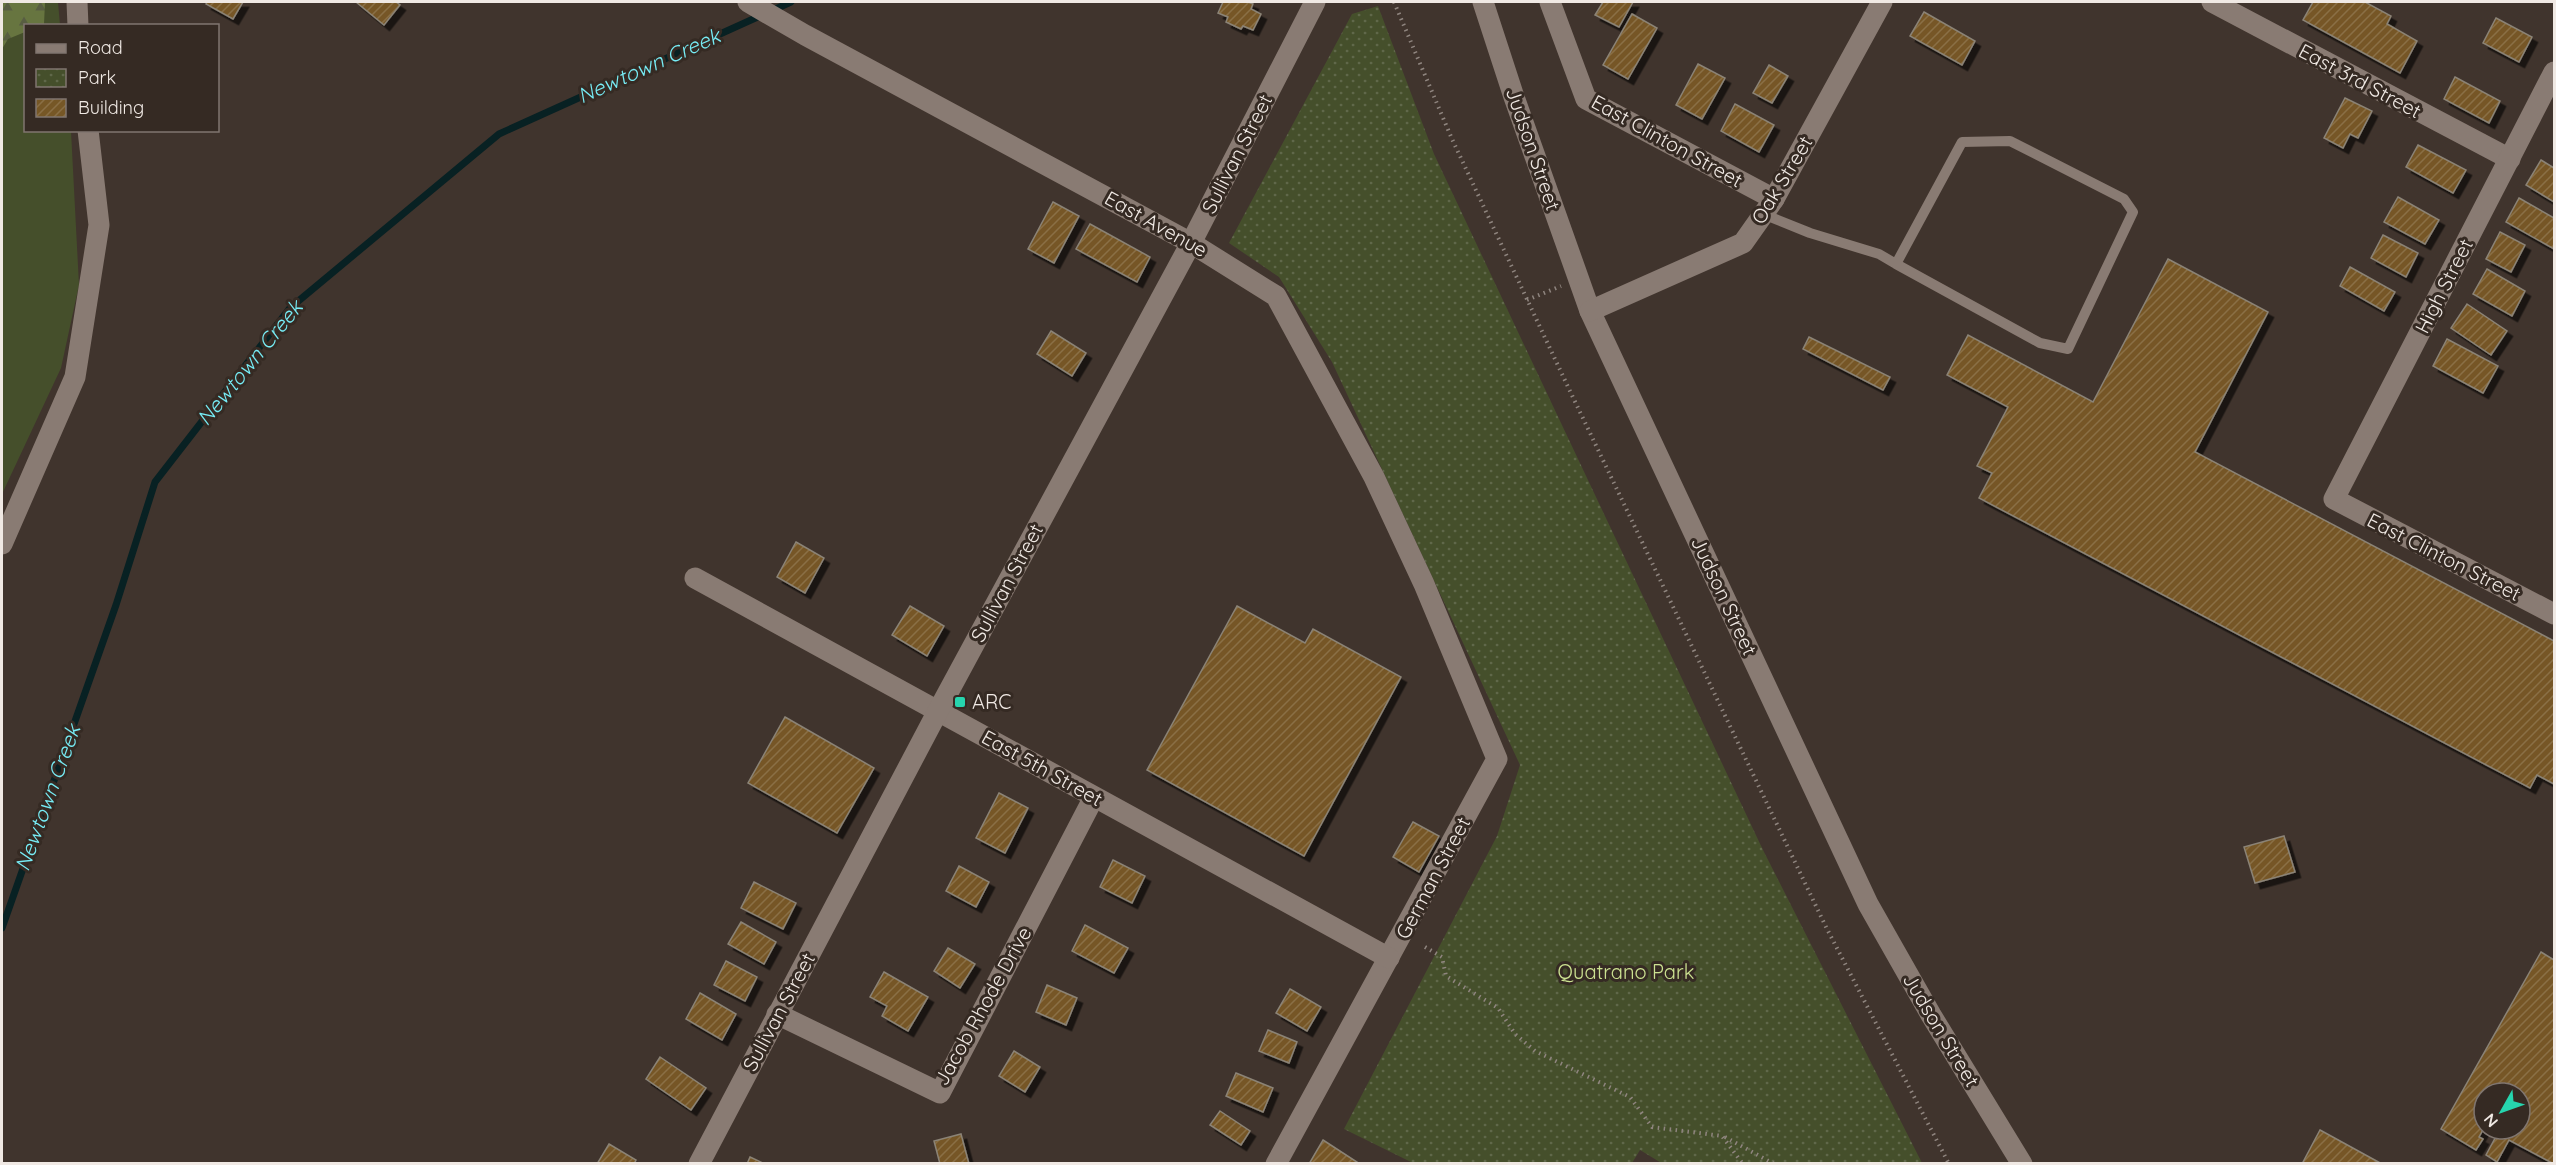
<svg xmlns="http://www.w3.org/2000/svg" width="2556" height="1165" font-family="Quicksand,sans-serif">
	<style>
		.green { fill: #454f2b }
		.forest { fill: url(#forest-firs) }
		.park { fill: url(#park-dots) }
		.lines { fill: none; stroke-linecap: round; stroke-linejoin: round }
		.stream { stroke: #082123; stroke-width: 7 }
		.building { fill: url(#building-hatch); stroke: #8b8376; stroke-width: 1.5; filter: url(#shadow) }
		.path { stroke: #8f857f; stroke-width: 4; stroke-dasharray: 1.5 4.5; stroke-linecap: butt }
		.service { stroke: #897b73; stroke-width: 10 }
		.minor { stroke: #897b73; stroke-width: 21 }
		.poi-dot { fill: #26d5ae; stroke: #352a23; stroke-width: 2 }
		.labels { text-anchor: middle; stroke-width: 6; stroke-linejoin: round; paint-order: stroke }
		.street-label { font-size: 20px; fill: #f0e9e4; stroke: #352a23 }
		.poi-label { font-size: 20px; fill: #f0e9e4; stroke: #352a23; text-anchor: start }
		.park-label { font-size: 20px; fill: #cce291; stroke: #352a23 }
		.water-label { font-size: 21px; font-style: italic; fill: #77edf6; stroke: #352a23 }
	</style>
	<defs>
		<pattern id="forest-firs" width="22" height="20" patternUnits="userSpaceOnUse" patternTransform="scale(1.5)"><rect width="22" height="20" fill="#677540"/><path d="M5 1l3.5 6h-7zM16 11l3.5 6h-7z" fill="#585e42"/></pattern>
		<pattern id="park-dots" width="8" height="8" patternUnits="userSpaceOnUse" patternTransform="scale(1.5)"><rect width="8" height="8" fill="#454f2b"/><path d="M2 2h.1M6 6h.1" fill="none" stroke="#60684a" stroke-width="1.8" stroke-linecap="round"/></pattern>
		<pattern id="building-hatch" width="6" height="6" patternUnits="userSpaceOnUse" patternTransform="scale(1.5)"><rect width="6" height="6" fill="#765726"/><path d="M-1 1l2-2M0 6l6-6M5 7l2-2" fill="none" stroke="#8a6f45"/></pattern>
		<filter id="shadow"><feDropShadow dx="5.5" dy="5.5" stdDeviation="0" flood-color="#0009"/></filter>
	</defs>
	<rect width="100%" height="100%" fill="#40342d"/>
	<path class="green" d="M2,2H58L60,25L26,26V130L71,131L79,285L61,368L2,494Z"/>
	<path class="forest" d="M2,2H45L44,24L26,26L25,32L8,39L2,49Z"/>
	<path class="park" d="M1378,6L1434,154L1552,404L1763,850L1922,1163L1663,1164L1640,1150L1632,1163H1413L1344,1129L1497,836L1520,765L1332,362L1279,277L1229,243L1352,14Z"/>
	<g class="lines">
		<path class="stream" d="M2,928L116,605L155,482L290,308L499,134L791,2"/>
	</g>
	<g class="building">
		<path d="M207,2H243L233,19L206,4Z"/>
		<path d="M356,2H396L400,5L384,25Z"/>
		<path d="M1223,2H1248L1253,4L1251,9L1261,14L1253,30L1243,26L1241,29L1226,22L1228,17L1218,13Z"/>
		<path d="M1603,2H1633L1619,27L1595,15Z"/>
		<path d="M2313,2H2365L2391,16L2387,24L2417,41L2400,73L2303,20Z"/>
		<path d="M1924,12L1975,41L1962,65L1910,36Z"/>
		<path d="M1632,14L1657,28L1628,79L1603,65Z"/>
		<path d="M2496,18L2532,37L2519,62L2483,43Z"/>
		<path d="M1698,64L1725,78L1702,119L1676,105Z"/>
		<path d="M1769,65L1788,76L1772,103L1753,93Z"/>
		<path d="M2455,77L2500,101L2489,123L2444,99Z"/>
		<path d="M2345,98L2372,111L2358,138L2350,134L2343,148L2324,138Z"/>
		<path d="M1735,104L1774,125L1759,152L1721,131Z"/>
		<path d="M2418,145L2466,170L2453,193L2406,167Z"/>
		<path d="M2541,160L2554,168V202L2526,185Z"/>
		<path d="M2398,197L2439,220L2425,244L2384,222Z"/>
		<path d="M2519,198L2554,218V249L2506,222Z"/>
		<path d="M1053,202L1079,216L1054,263L1028,249Z"/>
		<path d="M1090,224L1150,257L1137,282L1076,249Z"/>
		<path d="M2500,232L2525,245L2511,272L2486,259Z"/>
		<path d="M2383,235L2418,253L2406,277L2371,258Z"/>
		<path d="M2168,259L2268,312L2195,452L2554,641V784L2537,775L2530,788L1979,498L1992,473L1977,466L2008,407L1947,375L1968,335L2093,402Z"/>
		<path d="M2350,267L2395,292L2384,311L2340,286Z"/>
		<path d="M2487,269L2525,291L2512,316L2473,294Z"/>
		<path d="M2467,304L2507,331L2491,355L2451,328Z"/>
		<path d="M1051,331L1086,353L1072,376L1037,354Z"/>
		<path d="M1809,337L1890,377L1883,390L1803,349Z"/>
		<path d="M2447,339L2498,366L2483,393L2433,366Z"/>
		<path d="M796,542L824,558L805,593L777,577Z"/>
		<path d="M910,606L944,626L927,656L892,635Z"/>
		<path d="M1237,606L1305,643L1313,629L1401,677L1304,856L1147,770Z"/>
		<path d="M785,717L874,768L837,833L748,783Z"/>
		<path d="M999,793L1028,808L1005,853L976,838Z"/>
		<path d="M1413,822L1439,836L1419,872L1393,857Z"/>
		<path d="M2284,836L2295,872L2255,883L2244,847Z"/>
		<path d="M1113,860L1145,876L1132,903L1100,887Z"/>
		<path d="M959,866L989,882L976,907L946,891Z"/>
		<path d="M754,882L796,903L783,929L741,908Z"/>
		<path d="M741,922L776,942L764,964L728,944Z"/>
		<path d="M1085,925L1128,948L1114,973L1072,951Z"/>
		<path d="M948,948L975,964L960,988L934,971Z"/>
		<path d="M2541,952L2554,960V1164L2509,1140L2497,1162L2486,1155L2500,1129H2520V1093H2484V1128L2479,1137L2483,1139L2476,1150L2441,1129Z"/>
		<path d="M726,961L757,977L745,1001L714,985Z"/>
		<path d="M884,972L928,997L908,1031L882,1016L887,1006L870,997Z"/>
		<path d="M1047,985L1077,998L1066,1025L1036,1012Z"/>
		<path d="M1290,989L1321,1007L1307,1031L1276,1013Z"/>
		<path d="M700,993L736,1014L722,1040L686,1019Z"/>
		<path d="M1268,1030L1297,1042L1289,1063L1259,1051Z"/>
		<path d="M1014,1051L1040,1067L1025,1092L999,1076Z"/>
		<path d="M660,1057L706,1088L691,1110L646,1079Z"/>
		<path d="M1236,1073L1273,1088L1263,1112L1226,1096Z"/>
		<path d="M1220,1111L1250,1131L1241,1145L1210,1125Z"/>
		<path d="M2320,1130L2382,1164H2302Z"/>
		<path d="M961,1134L969,1164H940L934,1141Z"/>
		<path d="M1323,1140L1360,1164H1309Z"/>
		<path d="M609,1144L636,1160L634,1164H597Z"/>
		<path d="M750,1157L765,1164H747Z"/>
	</g>
	<g class="lines">
		<g class="path">
			<path d="M1394,2L1452,139L1569,389L1826,927L1949,1164"/>
			<path d="M1527,300L1561,286"/>
			<path d="M1425,947L1442,957L1446,976L1498,1008L1515,1034L1535,1051L1630,1097L1652,1127L1722,1136L1743,1164"/>
			<path d="M1725,1137L1774,1164"/>
		</g>
		<path class="service" d="M1763,214L1810,233L1879,254L1896,264L2040,343L2068,349L2133,212L2124,199L2010,141L1962,142L1896,264"/>
		<g class="minor">
			<path d="M77,2L78,26"/>
			<path d="M748,2L805,35L1191,243L1276,296L1374,477L1424,584L1497,759L1276,1164"/>
			<path d="M1483,2L1514,97L1590,311L1868,904L1931,1015L2022,1164"/>
			<path d="M1550,2L1586,99L1774,199"/>
			<path d="M2212,2L2510,159"/>
			<path d="M2554,72L2334,499L2554,614"/>
			<path d="M1590,311L1743,243L1774,199L1882,2"/>
			<path d="M2,544L75,377L99,225L88,130"/>
			<path d="M695,578L1389,958"/>
			<path d="M777,1014L940,1093L1094,797"/>
			<path d="M699,1164L938,711L1191,243L1315,2"/>
		</g>
	</g>
	<rect class="poi-dot" x="954" y="696" width="12" height="12" rx="3"/>
	<g class="labels">
		<g class="street-label">
			<text transform="translate(2360 81) rotate(28)" y="7">East 3rd Street</text>
			<text transform="translate(1667 141) rotate(29)" y="7">East Clinton Street</text>
			<text transform="translate(1533 149) rotate(71)" y="7">Judson Street</text>
			<text transform="translate(1237 154) rotate(-63)" y="7">Sullivan Street</text>
			<text transform="translate(1782 180) rotate(-59)" y="7">Oak Street</text>
			<text transform="translate(1156 224) rotate(29)" y="7">East Avenue</text>
			<text transform="translate(2444 286) rotate(-63)" y="7">High Street</text>
			<text transform="translate(2444 557) rotate(27)" y="7">East Clinton Street</text>
			<text transform="translate(1007 583) rotate(-62)" y="7">Sullivan Street</text>
			<text transform="translate(1724 596) rotate(65)" y="7">Judson Street</text>
			<text transform="translate(1042 768) rotate(29)" y="7">East 5th Street</text>
			<text transform="translate(1433 878) rotate(-62)" y="7">German Street</text>
			<text transform="translate(983 1006) rotate(-61)" y="7">Jacob Rhode Drive</text>
			<text transform="translate(779 1012) rotate(-62)" y="7">Sullivan Street</text>
			<text transform="translate(1941 1030) rotate(59)" y="7">Judson Street</text>
		</g>
		<g class="poi-label">
			<text x="972" y="709">ARC</text>
		</g>
		<g class="park-label">
			<text x="1626" y="979">Quatrano Park</text>
		</g>
		<g class="water-label">
			<text transform="translate(649 66) rotate(-24)" y="7">Newtown Creek</text>
			<text transform="translate(250 363) rotate(-51)" y="7">Newtown Creek</text>
			<text transform="translate(48 798) rotate(-70)" y="7">Newtown Creek</text>
		</g>
	</g>
	<rect width="2556" height="1165" fill="none" stroke="#f0e9e4" stroke-width="6"/>
	<rect x="24" y="24" width="195" height="108" fill="#352a23" stroke="#807670" stroke-width="1.5"/>
	<rect x="36" y="44" width="30" height="9" fill="#897b73" stroke="#807670" stroke-width="1.5"/>
	<text x="78" y="54" font-size="18" fill="#f0e9e4">Road</text>
	<rect x="36" y="69" width="30" height="18" fill="url(#park-dots)" stroke="#807670" stroke-width="1.5"/>
	<text x="78" y="84" font-size="18" fill="#f0e9e4">Park</text>
	<rect x="36" y="99" width="30" height="18" fill="url(#building-hatch)" stroke="#807670" stroke-width="1.5"/>
	<text x="78" y="114" font-size="18" fill="#f0e9e4">Building</text>
	<g transform="translate(2502 1111) rotate(230)"><circle r="28" fill="#352a23" stroke="#807670" stroke-width="1.5"/>
	<path d="M0-4.5L10 22L0 15L-10 22Z" fill="#26d5ae"/>
	<text y="-9" font-size="16" font-weight="bold" text-anchor="middle" fill="#f0e9e4">N</text>
	</g>
</svg>
